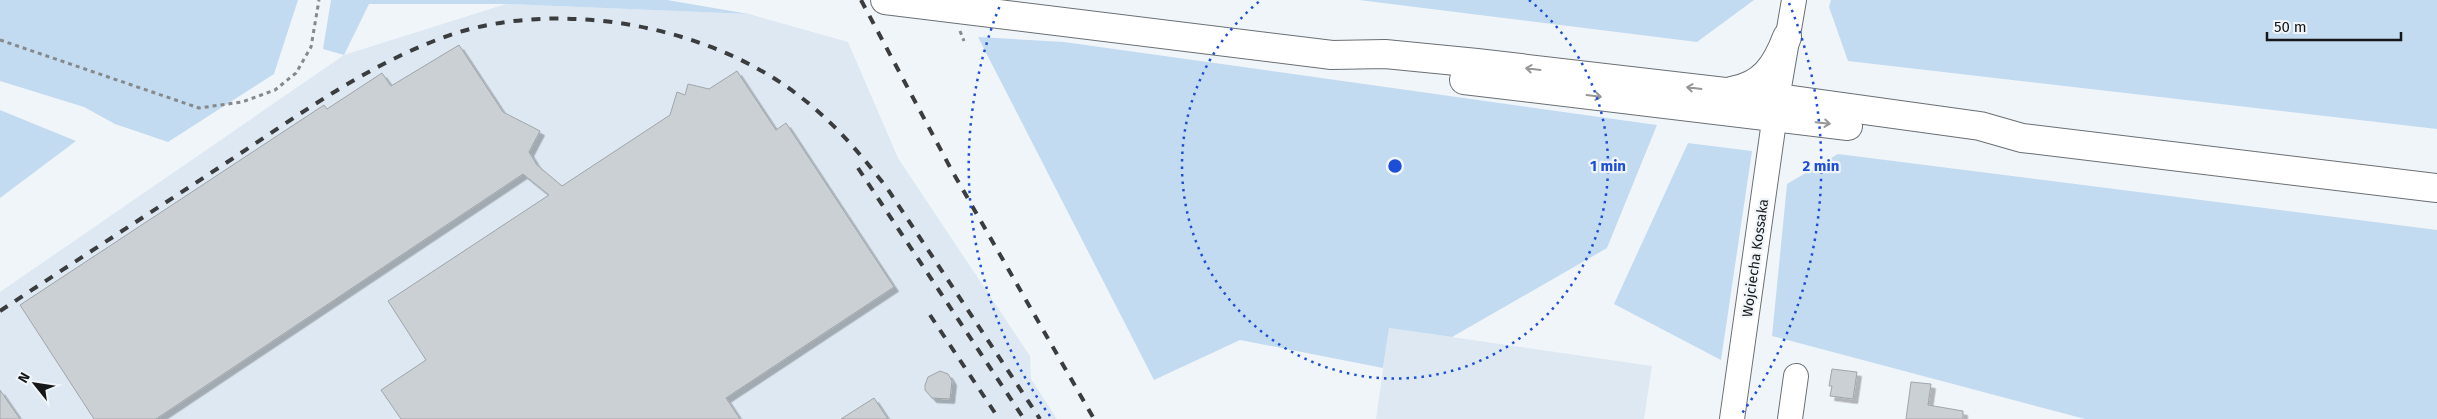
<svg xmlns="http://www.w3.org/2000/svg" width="2437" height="419" font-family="'Fira Sans',sans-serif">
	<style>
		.built { fill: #dde8f2 }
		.green { fill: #c3dbf0 }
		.building { fill: #cbd0d5; stroke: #a0a5a9; filter: url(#shadow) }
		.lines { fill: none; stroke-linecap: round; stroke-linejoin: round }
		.minor-casing { stroke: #6a6f73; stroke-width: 26 }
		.highway-casing { stroke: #6a6f73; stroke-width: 30 }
		.path { stroke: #85898c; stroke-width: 3; stroke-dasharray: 4 4; stroke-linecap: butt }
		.minor { stroke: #fff; stroke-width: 24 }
		.highway { stroke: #fff; stroke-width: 28 }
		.rail { stroke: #3a3c3e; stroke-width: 4; stroke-dasharray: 9 9; stroke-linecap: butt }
		.oneway { stroke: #969797 }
		.ring { fill: none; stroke: #1d4ed8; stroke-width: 2.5; stroke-dasharray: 2.5 5 }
		.labels { text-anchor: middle; stroke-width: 4.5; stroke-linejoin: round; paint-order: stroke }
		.street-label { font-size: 14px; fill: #151718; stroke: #f0f5fa }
		.centre { fill: #1d4ed8; stroke: #f0f5fa; stroke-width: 2.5 }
		.ring-label { font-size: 15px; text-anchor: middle; font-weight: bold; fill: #1d4ed8; stroke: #f0f5fa; stroke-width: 4.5; stroke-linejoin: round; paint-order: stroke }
	</style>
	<defs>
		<filter id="shadow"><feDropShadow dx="4.5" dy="4.5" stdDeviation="0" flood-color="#0004"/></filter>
	</defs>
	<rect width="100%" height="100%" fill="#f0f5fa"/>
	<g class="built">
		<path d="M506,4L749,14L848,42L898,158L1030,356L1031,379L1057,419H0V292L344,55Z"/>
		<path d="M1389,328L1652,366L1644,419H1376Z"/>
	</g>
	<g class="green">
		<path d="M0,0H298L274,74L168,142L115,124L84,107L0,81Z"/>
		<path d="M331,0H667L749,14L506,4H369L344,55L323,49Z"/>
		<path d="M1359,0H1754L1697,42Z"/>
		<path d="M1831,0H2437V129L1848,61L1829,7Z"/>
		<path d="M978,37L1064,42L1657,125L1607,248L1452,337L1389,328L1383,368L1240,340L1154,380Z"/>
		<path d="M0,110L76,141L0,198Z"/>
		<path d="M1688,143L1752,151L1721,360L1614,304Z"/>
		<path d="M1838,154L2437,230V419H2085L1772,336L1787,184Z"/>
	</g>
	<g class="building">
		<path d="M459,45L503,112L540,131L529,152L537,165L562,186L670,115L677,92L685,95L688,84L709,89L737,71L776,130L786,123L894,287L726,398L740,419H401L381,390L426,360L388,301L549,195L523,174L156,419H94L20,305L324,105L327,109L382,73L391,86Z"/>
		<path d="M1832,369L1857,372L1853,399L1830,396L1832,386H1829Z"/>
		<path d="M940,371L948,374L952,381L950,399L932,398L925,390V385L928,377Z"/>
		<path d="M1911,382L1931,384L1928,405L1963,411V419H1906Z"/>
		<path d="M0,390L20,419H0Z"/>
		<path d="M874,398L888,419H841Z"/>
	</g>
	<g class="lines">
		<g class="minor-casing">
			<g id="minor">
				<path d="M1732,419L1778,93L1794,0"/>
				<path d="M1790,419L1796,376"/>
			</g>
		</g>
		<g class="highway-casing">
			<g id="highway">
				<path d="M885,0L1332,55L1385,54L1477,63L1777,98L1980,126L2022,138L2437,188"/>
				<path d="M1464,80L1848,126"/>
				<path d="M1731,91C1763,86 1776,66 1787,37"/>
			</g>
		</g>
		<g class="path">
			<path d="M960,31L964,41"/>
			<path d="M0,40L199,108L242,102L275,90L296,73L311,47L319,0"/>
		</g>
		<use href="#minor" class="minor"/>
		<use href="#highway" class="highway"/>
		<g class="rail">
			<path d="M861,0L951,169L1094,419"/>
			<path d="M858,168L1024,419"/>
			<path d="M0,311C80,258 161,206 241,153C309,108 377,59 456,33C563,0 704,25 794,92C831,119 859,152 887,188L1040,419"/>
			<path d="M930,315L999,419"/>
		</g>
	</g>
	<defs><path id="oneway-shaft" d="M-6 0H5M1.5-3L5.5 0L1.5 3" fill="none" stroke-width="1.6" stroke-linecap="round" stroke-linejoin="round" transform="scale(1.25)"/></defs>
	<g class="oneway">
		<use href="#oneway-shaft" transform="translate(1533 69) rotate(-173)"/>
		<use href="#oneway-shaft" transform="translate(1694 88) rotate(-173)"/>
		<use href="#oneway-shaft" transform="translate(1594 96) rotate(7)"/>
		<use href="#oneway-shaft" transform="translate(1823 123) rotate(6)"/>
	</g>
	<g class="ring">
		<path d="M1529 0A213 213 0 1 1 1261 0"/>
		<path d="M1050 416A426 426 0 0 1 1001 3M1789 3A426 426 0 0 1 1740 416"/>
	</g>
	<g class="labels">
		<g class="street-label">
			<text transform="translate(1755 258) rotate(-82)" y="5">Wojciecha Kossaka</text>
		</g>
	</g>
	<circle cx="1395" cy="166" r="8" class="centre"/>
	<g class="ring-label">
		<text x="1608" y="171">1 min</text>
		<text x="1821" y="171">2 min</text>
	</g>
	<g transform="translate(35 384) rotate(300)" stroke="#f0f5fa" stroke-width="4" paint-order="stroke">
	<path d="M0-4L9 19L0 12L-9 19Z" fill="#151718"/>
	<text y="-8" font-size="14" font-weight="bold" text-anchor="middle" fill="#151718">N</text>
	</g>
	<path d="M2267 32v8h134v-8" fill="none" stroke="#151718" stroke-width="2.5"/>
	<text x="2274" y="32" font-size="15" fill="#151718" stroke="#f0f5fa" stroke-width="4" paint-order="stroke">50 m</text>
</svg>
